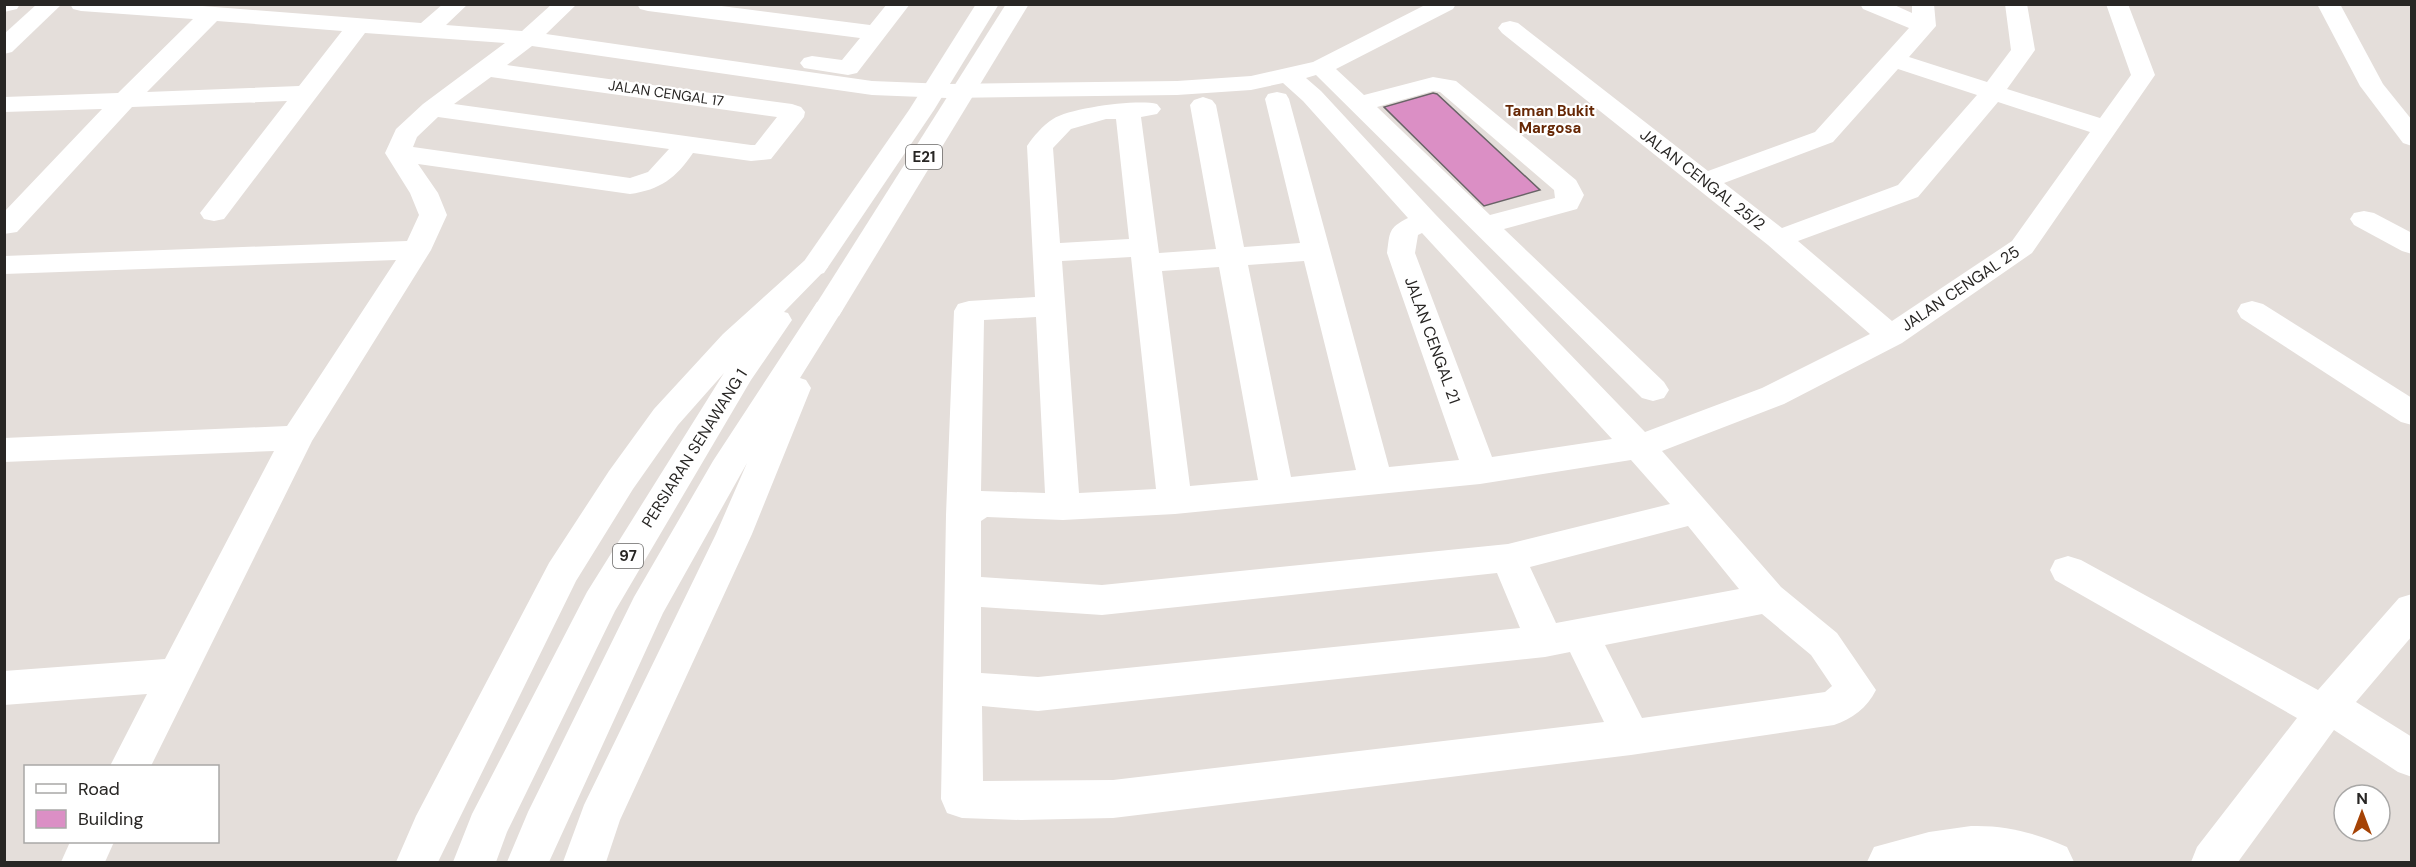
<svg xmlns="http://www.w3.org/2000/svg" width="2416" height="867" font-family="'DM Sans',sans-serif">
<style>
.building{fill:#db8fc5;stroke:#696467;stroke-width:1.5}
.lines{fill:none;stroke-linecap:round;stroke-linejoin:round}
.minor{fill:#fff;fill-rule:evenodd}
.major{fill:#fff;fill-rule:evenodd}
.highway{fill:#fff;fill-rule:evenodd}
.labels{text-anchor:middle;stroke-width:4.5;stroke-linejoin:round;paint-order:stroke}
.far-street-label{font-size:14px;fill:#282624;stroke:#fff}
.far-neighbourhood-label{font-size:15px;font-weight:bold;fill:#662704;stroke:#fff}
.shield{fill:#fff;stroke:#686766;stroke-width:1.5}
.shield-label{font-size:15px;font-weight:bold;fill:#282624}
.street-label{font-size:16px;fill:#282624;stroke:#fff}
</style>
<rect width="100%" height="100%" fill="#e4deda"/>
<path class="building" d="M1433,93L1437,94L1540,190L1484,206L1384,107Z"/>
<g class="lines">
<g class="minor">
<path d="M4,4H20L17,9L4,12Z"/>
<path d="M37,4H62L12,52L4,54V34Z"/>
<path d="M70,4H177L421,23L443,4H468L446,25L522,31L552,4H577L546,34L872,81L947,84L1177,81L1251,76L1313,62L1427,4H1456L1453,9L1336,69L1364,95L1433,77L1456,81L1576,180L1584,195L1577,209L1504,229L1664,382L1669,390L1664,398L1653,401L1642,398L1316,75L1306,78L1321,91L1435,214L1645,432L1762,388L1870,334L1768,245L1502,33L1498,28L1502,23L1510,21L1518,23L1708,171L1815,132L1909,28L1863,9L1860,4H1892L1912,13V4H1934L1936,26L1909,57L1987,82L2011,50L2005,4H2027L2035,50L2007,89L2100,118L2131,75L2106,4H2128L2155,75L2032,253L1902,343L1784,404L1662,451L1781,587L1837,633L1876,690C1867,708 1852,719 1834,725L1631,755L1113,818L1021,820L962,818L947,813L941,799L946,515L954,311L958,304L969,301L1035,297L1027,146C1033,137 1043,125 1053,119C1070,108 1137,99 1157,104L1161,109L1157,114L1141,117L1159,253L1216,249L1190,105L1194,100L1203,97L1212,100L1216,105L1244,247L1300,243L1265,99L1268,94L1277,92L1286,94L1289,99L1389,467L1459,460L1387,253C1390,232 1388,228 1408,218L1303,101L1283,83L1251,90L1177,95L947,98L872,95L532,46L507,65L792,104L801,107L805,112L804,117L771,159L751,161L693,153C676,178 660,190 630,194L418,164L438,193L447,215L431,250L312,441L151,766H110L147,694L4,705V671L165,659L274,451L4,462V438L287,426L396,260L4,274V256L407,241L419,215L410,193L385,153L396,129L423,104L505,43L365,33L224,219L214,221L204,219L200,213L287,101L132,107L17,232L4,234V212L102,109L4,112V97L118,93L193,19L81,11L73,9ZM217,21L342,31L299,86L147,92ZM1898,69L1977,95L1898,185L1782,228L1724,183L1833,142ZM491,77L777,117L755,145H751L454,104ZM1433,91L1440,92L1554,190L1555,198L1490,215L1377,107ZM1998,102L2090,132L2012,241L1892,321L1798,241L1918,197ZM438,117L669,149L648,172L630,178L413,147L417,137ZM1106,119H1116L1129,239L1060,243L1053,148L1071,129ZM1422,233L1612,439L1492,457L1415,253L1418,235ZM1131,257L1156,489L1079,493L1062,261ZM1304,261L1356,470L1291,477L1248,265ZM1219,267L1258,480L1190,486L1162,271ZM1036,317L1045,493L981,491L984,320ZM1631,460L1670,504L1508,544L1102,585L981,577V521L987,517L1063,520L1175,514L1480,484ZM1688,526L1739,589L1556,623L1530,567ZM1497,573L1520,628L1038,677L981,673V607L1102,615ZM1762,614L1811,655L1832,686L1825,692L1642,718L1605,645ZM1570,652L1604,722L1113,780L983,781L982,706L1038,711L1545,657Z"/>
<path d="M637,4H706L870,25L887,4H910L857,73L848,75L804,68L800,63L804,58L812,56L842,60L860,38L648,11L640,9Z"/>
<path d="M2317,4H2340L2383,84L2412,120V146L2403,143L2360,86Z"/>
<path d="M2364,211L2374,213L2412,233V254L2402,251L2354,225L2350,219L2354,213Z"/>
<path d="M2252,301L2263,304L2412,398V425L2401,422L2241,318L2237,311L2241,304Z"/>
<path d="M2068,556L2081,560L2318,690L2399,598L2412,594V636L2356,702L2412,737V777L2398,772L2334,730L2238,862H2191L2197,847L2297,718L2055,580L2050,570L2055,560Z"/>
<path d="M1971,826C2007,825 2035,833 2067,847L2074,862H1867L1874,847L1929,832Z"/>
<path d="M70,842H114L105,862H61Z"/>
</g>
<g class="major">
<path d="M814,258L824,261L828,267L784,312L788,313L792,320L751,380L615,611L507,832L496,862H453L472,814L587,592L724,373L678,425L633,489L576,581L438,862H396L416,816L549,563L609,471L654,409L723,334L804,261Z"/>
<path d="M828,299L839,302L843,309L800,378L806,380L811,388L752,534L620,820L606,862H563L584,805L716,534L747,463L663,613L549,862H507L528,812L634,597L713,461L817,302Z"/>
</g>
<g class="highway">
<path d="M976,4H999L934,110L824,273L814,276L804,273L800,267L909,110Z"/>
<path d="M1006,4H1029L839,316L828,319L817,316L813,309Z"/>
</g>
</g>
<g class="labels">
<g class="far-street-label">
<text transform="translate(666 93) rotate(8)" y="5">JALAN CENGAL 17</text>
</g>
<g class="far-neighbourhood-label">
<text x="1550" y="116">Taman Bukit<tspan x="1550" dy="17">Margosa</tspan></text>
</g>
<g class="shield">
<rect x="906" y="145" width="36" height="24" rx="4.5"/>
<rect x="613" y="544" width="30" height="24" rx="4.5"/>
</g>
<g class="shield-label">
<text x="924" y="162">E21</text>
<text x="628" y="561">97</text>
</g>
<g class="street-label">
<text transform="translate(1703 179) rotate(38)" y="6">JALAN CENGAL 25/2</text>
<text transform="translate(1960 288) rotate(-34)" y="6">JALAN CENGAL 25</text>
<text transform="translate(1433 340) rotate(70)" y="6">JALAN CENGAL 21</text>
<text transform="translate(694 448) rotate(-58)" y="6">PERSIARAN SENAWANG 1</text>
</g>
</g>
<rect width="2416" height="867" fill="none" stroke="#282624" stroke-width="12"/>
<rect x="24" y="765" width="195" height="78" fill="#ffffff" stroke="#a9a8a7" stroke-width="1.5"/>
<rect x="36" y="784" width="30" height="9" fill="#ffffff" stroke="#a9a8a7" stroke-width="1.5"/>
<text x="78" y="795" font-size="18" fill="#282624">Road</text>
<rect x="36" y="810" width="30" height="18" fill="#db8fc5" stroke="#a9a8a7" stroke-width="1.5"/>
<text x="78" y="825" font-size="18" fill="#282624">Building</text>
<g transform="translate(2362 813)"><circle r="28" fill="#ffffff" stroke="#a9a8a7" stroke-width="1.5"/>
<path d="M0-4.5L10 22L0 15L-10 22Z" fill="#a54305"/>
<text y="-9" font-size="16" font-weight="bold" text-anchor="middle" fill="#282624">N</text>
</g>
</svg>
